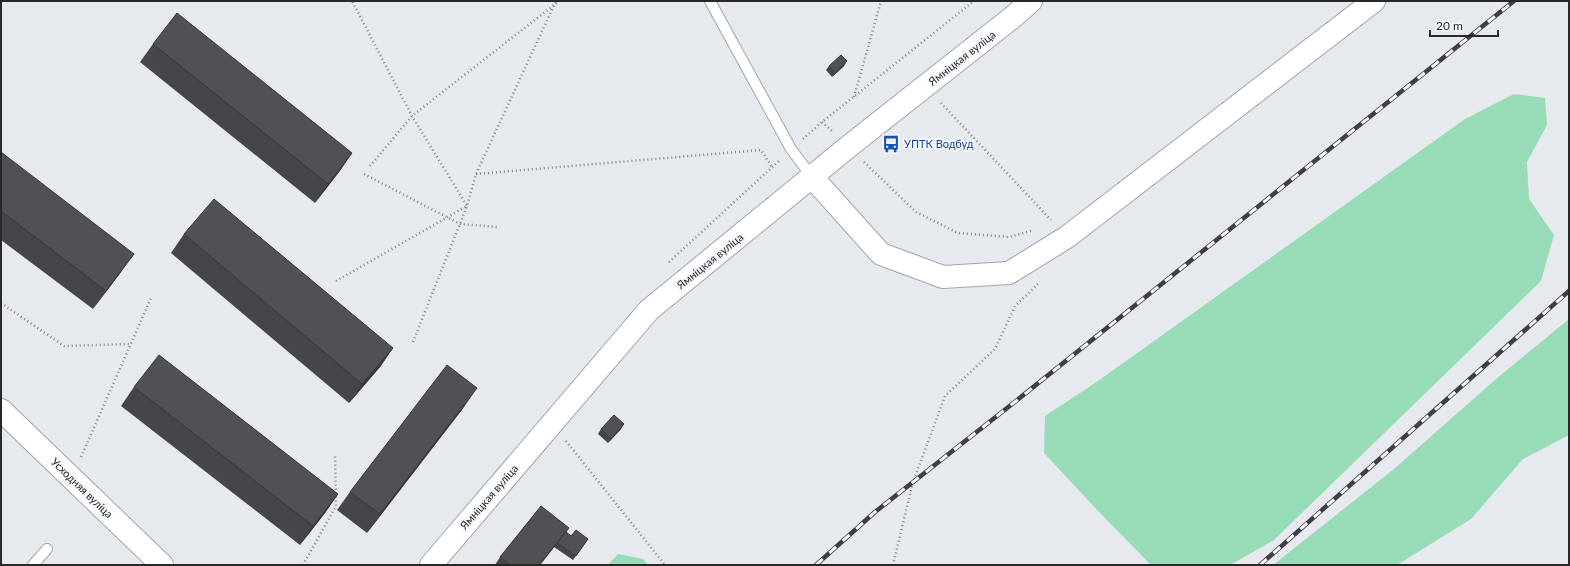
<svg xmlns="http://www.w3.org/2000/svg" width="1570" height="566" font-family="Lato,sans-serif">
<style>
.green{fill:#97dcb7}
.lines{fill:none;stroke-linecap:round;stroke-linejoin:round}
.lane-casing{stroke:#a2a5a9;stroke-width:12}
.secondary-casing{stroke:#a2a5a9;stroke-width:24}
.path{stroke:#838587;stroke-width:2.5;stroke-dasharray:1 3;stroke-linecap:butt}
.lane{stroke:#fff;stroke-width:10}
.secondary{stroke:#fff;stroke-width:22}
.rail-casing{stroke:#3e3f41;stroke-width:4.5}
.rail{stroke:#f3f6fa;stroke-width:3;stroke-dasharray:9;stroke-linecap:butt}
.wall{fill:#444649}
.shaded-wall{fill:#37393c}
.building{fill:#4f5155;stroke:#37393c}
.labels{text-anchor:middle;stroke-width:4;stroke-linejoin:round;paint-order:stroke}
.street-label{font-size:11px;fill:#272829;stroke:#f3f6fa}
.transit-label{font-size:11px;fill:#164399;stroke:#f3f6fa;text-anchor:start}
</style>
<rect width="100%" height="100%" fill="#e6e9ed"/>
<g class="green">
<path d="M1514,94L1545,98L1547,125L1527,162L1529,199L1554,235L1541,281L1274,540L1230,565H1151L1100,513L1044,453L1045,416L1098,381L1465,119Z"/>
<path d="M1569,319V435L1523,459L1471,519L1397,565H1273L1394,469L1496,379Z"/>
<path d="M618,554L643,559L648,565H608Z"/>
</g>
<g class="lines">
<g class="lane-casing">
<g id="lane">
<path d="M710,1L791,149L812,177"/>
<path d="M33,565L47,549"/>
</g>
</g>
<g class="secondary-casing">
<g id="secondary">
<path d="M812,177L881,254L943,277L1009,273L1067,237L1374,1"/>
<path d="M1,410L162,565"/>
<path d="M431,565L649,310L848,147L1013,17L1031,1"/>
</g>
</g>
<g class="path">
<path d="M854,97L881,1"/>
<path d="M941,103L1051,220"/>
<path d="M822,122L832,131"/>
<path d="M803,139L822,122L974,1"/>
<path d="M864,162L916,212L958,233L1009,237L1031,231"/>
<path d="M370,166L412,116L559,1"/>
<path d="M364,174L460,224L497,227"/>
<path d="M476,174L761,150L772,167"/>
<path d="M669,262L780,160"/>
<path d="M336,281L467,206L412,116L352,1"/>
<path d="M1,303L64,346L131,344"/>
<path d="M413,342L467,206L476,174L556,1"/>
<path d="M566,441L665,565"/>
<path d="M81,457L151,298"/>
<path d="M303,565L336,506L335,455"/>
<path d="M893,565L913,482L945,396L995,349L1015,306L1039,283"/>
</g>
<use href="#lane" class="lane"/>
<use href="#secondary" class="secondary"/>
<g class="rail-casing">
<g id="rail">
<path d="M816,565L875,512L1016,401L1514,1"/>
<path d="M1260,565L1569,291"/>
</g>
</g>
<use href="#rail" class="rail"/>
</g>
<g class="wall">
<path d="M153,44L352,153L339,172L315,203L140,62Z"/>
<path d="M829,66H844L832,77L826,70Z"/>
<path d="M1,152L121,272L93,309L1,240Z"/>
<path d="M184,234L393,348L380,367L349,403L171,253Z"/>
<path d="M134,387L338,494L325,513L300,545L121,406Z"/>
<path d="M464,407L367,533L337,510L350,492Z"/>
<path d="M601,429H621L608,443L598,434Z"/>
<path d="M569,528L566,532L571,536L588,539L573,560L554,547L540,565H495L500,557Z"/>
</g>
<g class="shaded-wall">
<path d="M847,61L844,66L832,77L835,73Z"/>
<path d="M352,153L339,172L315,203L328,184Z"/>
<path d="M134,254L121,272L93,309L106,291Z"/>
<path d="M393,348L380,367L349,403L362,384Z"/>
<path d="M477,388L464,407L367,533L380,514Z"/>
<path d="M624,424L621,429L608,443L611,439Z"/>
<path d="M338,494L325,513L300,545L313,526Z"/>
<path d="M569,528L563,536L540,565H539Z"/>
</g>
<g class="building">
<path d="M177,13L352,153L328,184L153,44Z"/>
<path d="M841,55L847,61L835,73L829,66Z"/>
<path d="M1,152L134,254L106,291L1,211Z"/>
<path d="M214,199L393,348L362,384L184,234Z"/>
<path d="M159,355L338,494L313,526L134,387Z"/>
<path d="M447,365L477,388L380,514L350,492Z"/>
<path d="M614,415L624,424L611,439L601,429Z"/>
<path d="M541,506L569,528L539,565H510L500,557Z"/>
<path d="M576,530L588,539L576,556L557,543L566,532L571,536Z"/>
</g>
<defs>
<g id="bus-bare" transform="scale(1.38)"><path d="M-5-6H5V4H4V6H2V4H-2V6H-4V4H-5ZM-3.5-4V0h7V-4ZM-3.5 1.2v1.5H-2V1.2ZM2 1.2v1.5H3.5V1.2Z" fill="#1a4fb4" stroke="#f3f6fa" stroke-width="2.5" paint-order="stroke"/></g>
</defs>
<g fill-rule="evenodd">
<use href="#bus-bare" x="891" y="144"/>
</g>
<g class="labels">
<g class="street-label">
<text transform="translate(962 58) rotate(-38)" y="4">Ямніцкая вуліца</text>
<text transform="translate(710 261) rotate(-39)" y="4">Ямніцкая вуліца</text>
<text transform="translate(82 488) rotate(44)" y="4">Усходняя вуліца</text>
<text transform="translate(489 497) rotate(-49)" y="4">Ямніцкая вуліца</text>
</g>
<g class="transit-label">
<text x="904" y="148">УПТК Водбуд</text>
</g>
</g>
<rect width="1570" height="566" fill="none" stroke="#272829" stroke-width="4"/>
<path d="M1430 30v6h68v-6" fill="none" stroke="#272829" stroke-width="2"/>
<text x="1436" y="30" font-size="12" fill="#272829" stroke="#f3f6fa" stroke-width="3" paint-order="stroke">20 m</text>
</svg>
